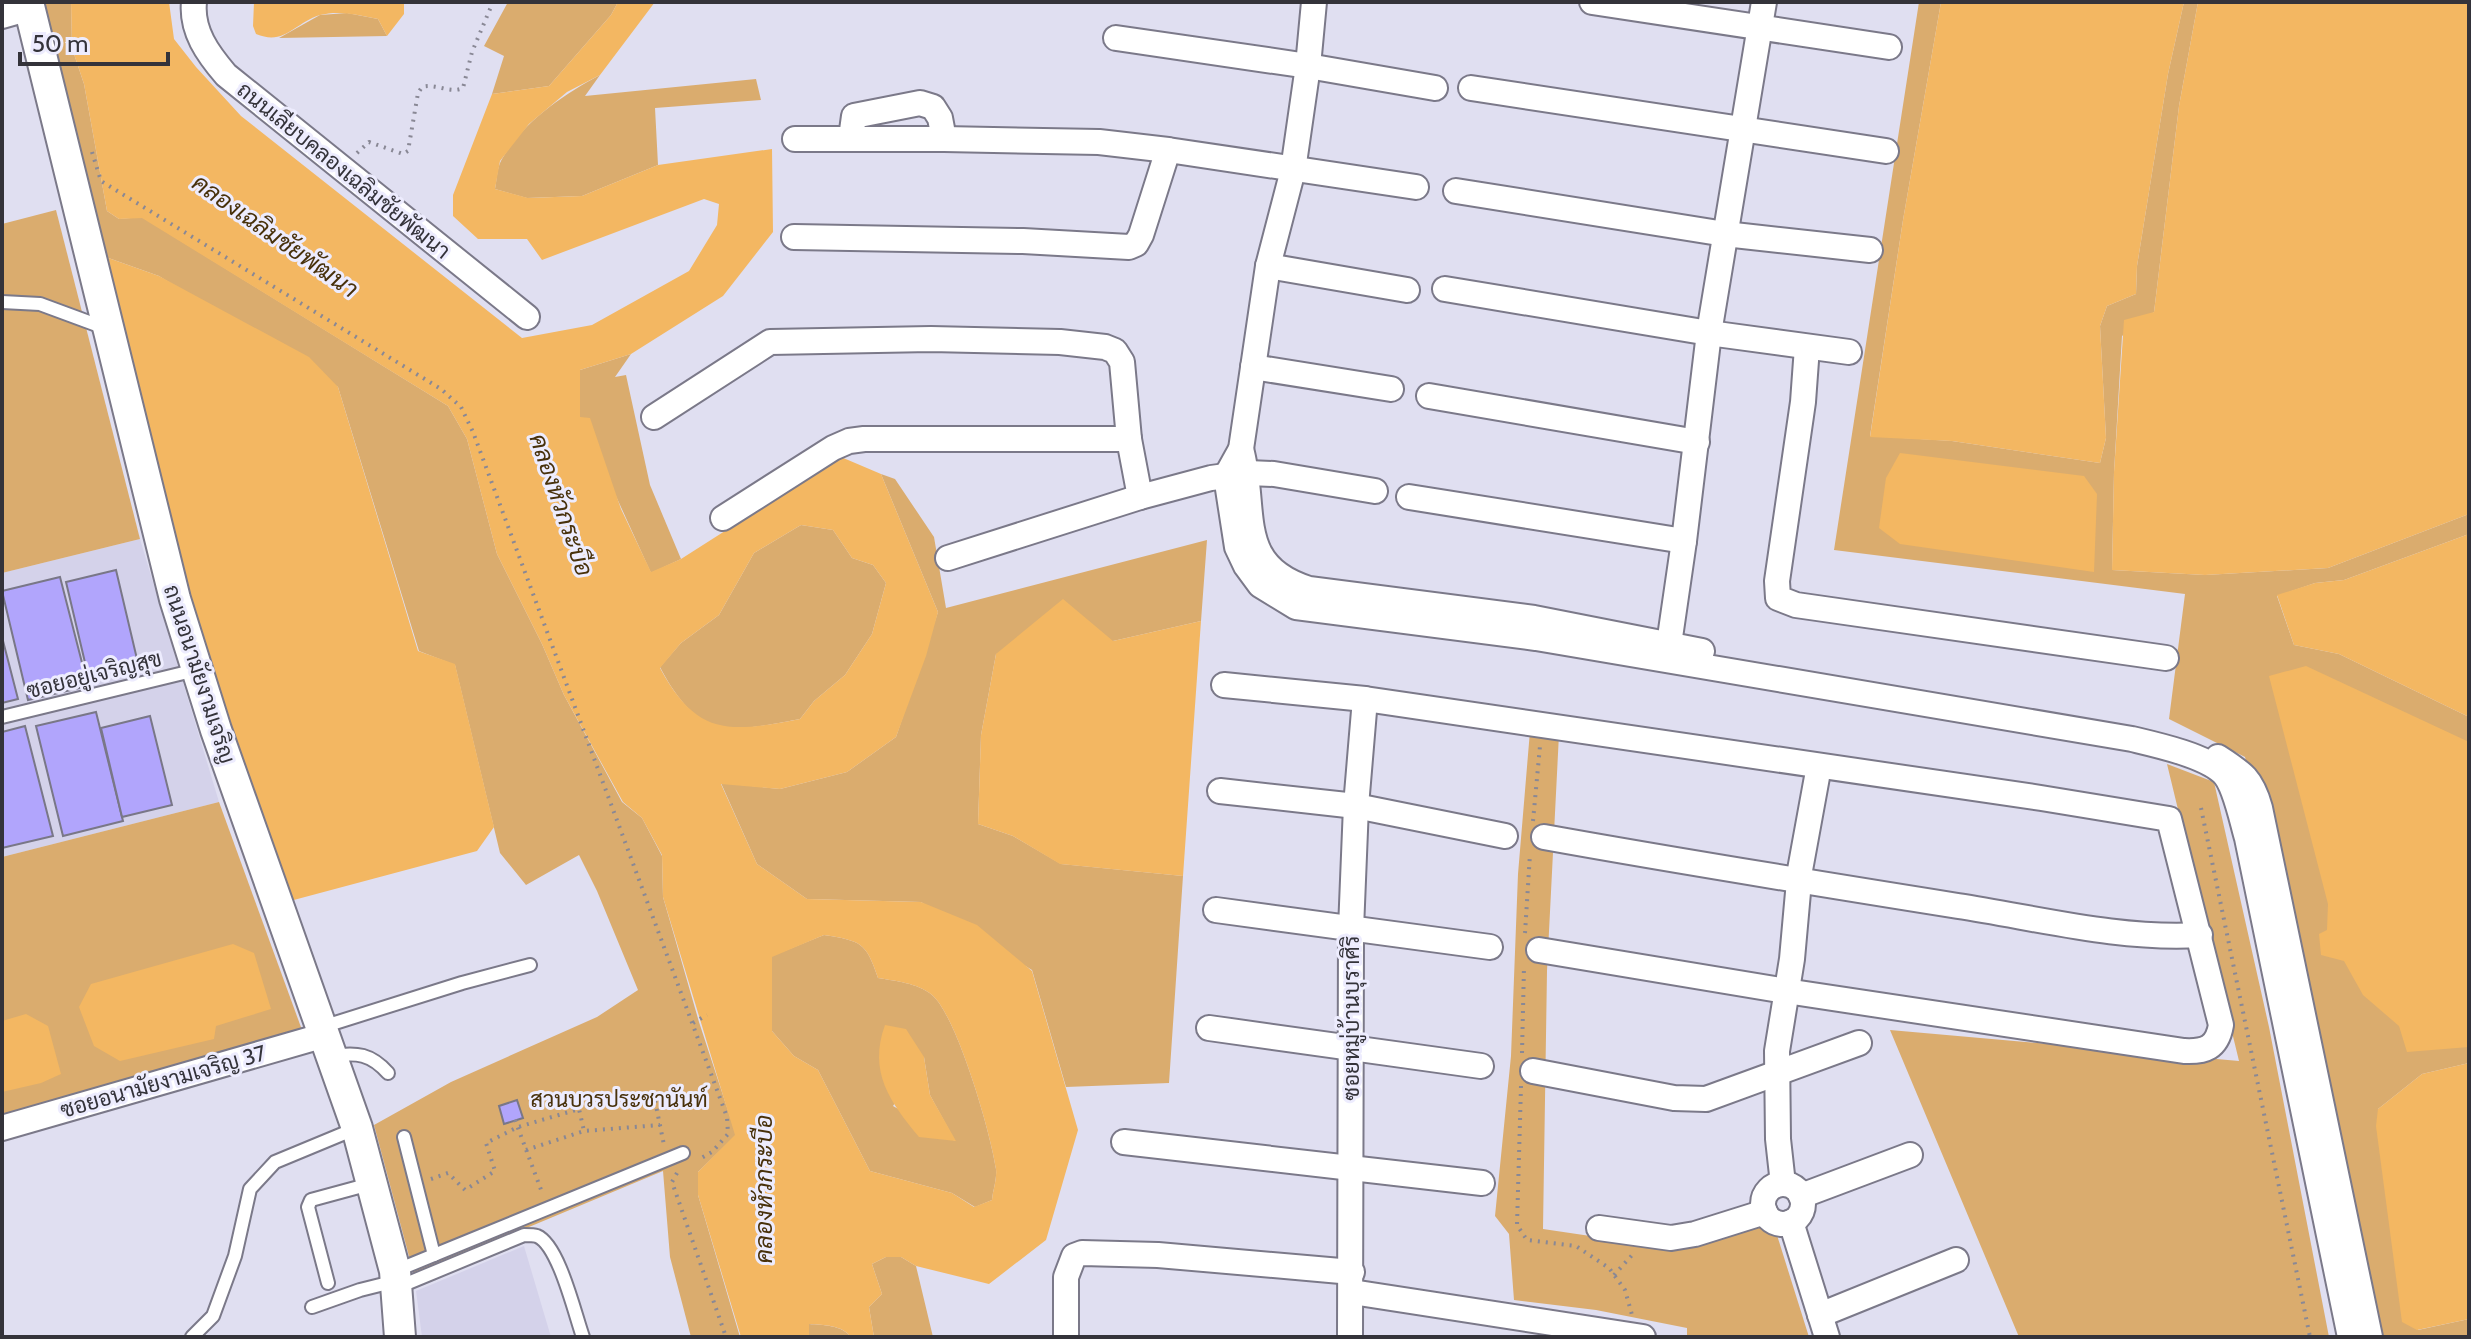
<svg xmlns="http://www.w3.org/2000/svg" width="2471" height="1339" font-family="Cabin,Sarabun,sans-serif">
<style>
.built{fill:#d4d2ea}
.green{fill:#daac6e;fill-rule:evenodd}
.water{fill:#f3b762;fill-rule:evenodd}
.building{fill:#b1a5fc;stroke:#797787;stroke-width:2}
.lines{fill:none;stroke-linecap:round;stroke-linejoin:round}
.service-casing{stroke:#7b7989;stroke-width:16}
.minor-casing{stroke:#7b7989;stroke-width:28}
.tertiary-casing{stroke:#7b7989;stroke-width:34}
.path{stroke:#898895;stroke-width:4;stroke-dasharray:2 6;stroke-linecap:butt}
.service{stroke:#fff;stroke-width:12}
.minor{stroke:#fff;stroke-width:24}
.tertiary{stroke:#fff;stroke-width:30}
.labels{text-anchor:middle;stroke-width:6;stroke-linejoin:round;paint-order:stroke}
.street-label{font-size:22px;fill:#34333a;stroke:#edecfe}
.park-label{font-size:22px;fill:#48310b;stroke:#edecfe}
.water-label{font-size:24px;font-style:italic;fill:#48310b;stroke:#edecfe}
</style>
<rect width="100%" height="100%" fill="#e0dff1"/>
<g class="built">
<path d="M140,539L219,802L2,857V573Z"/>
<path d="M524,1246L551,1337H422L416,1291Z"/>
</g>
<g class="green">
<path d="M38,2H71L72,48L84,84L107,211L119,219L142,217L448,406L467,439L497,554L542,644L564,695L622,802L642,818L662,856L663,897L699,1022L736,1135L698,1172V1195L740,1337H691L670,1257L663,1171L414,1275L374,1125L451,1082L597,1017L638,990L597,891L579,855L526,885L500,853L455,665L419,651L338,387L159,276L100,255Z"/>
<path d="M508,2H618L611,15L549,86L492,94L504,56L484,46Z"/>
<path d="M1919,2H1941L1903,220L1870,436L1952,441L2100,463L2106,438L2100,326L2107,306L2136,294L2137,266L2168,74L2184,2H2198L2179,106L2154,312L2122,336L2114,472L2112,570L2205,575L2328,568L2469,514V534L2344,580L2315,583L2277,596L2294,645L2339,654L2469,717V1063L2422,1074L2378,1109L2418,1330L2469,1319V1337H2379L2318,1044L2245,757L2169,719L2185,594L1834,550Z"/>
<path d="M347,13L378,19L387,36L279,38L320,15Z"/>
<path d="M600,75L585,96L756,79L761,100L655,108L658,165L582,196L527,198L495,189C497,179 497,167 502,159C524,121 563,95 600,75Z"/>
<path d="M56,210L140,539L2,573V224Z"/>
<path d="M631,354L615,377L626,375L650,485L681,559L651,573L580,417V370Z"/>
<path d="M881,474L895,479L934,537L946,608L1207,540L1201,621L1113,641L996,654L981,735L978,824L1013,836L1061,864L1183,876L1169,1083L1066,1087L1032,970L921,902L807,899L757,864L721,783L780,789L847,772L896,737L938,612Z"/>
<path d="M801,525L833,530L852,558L873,565L886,583L872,634L845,675L814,701L800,719C779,723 741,731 720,727C692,722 672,690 660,667L681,643L719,615L754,553Z"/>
<path d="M1530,731L1559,734L1547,971L1543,1229L1658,1246L1758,1224L1776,1232L1809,1337H1687V1328L1596,1310L1514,1300L1509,1234L1495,1216L1511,1056L1518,874Z"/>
<path d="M2167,764L2214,782L2269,1027L2329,1337H2019L1890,1030L2239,1061Z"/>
<path d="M219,802L302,1030L2,1118V857Z"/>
<path d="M824,935C861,941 866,942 878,978C895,981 918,983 932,995C957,1016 991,1134 996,1169C997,1179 993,1190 992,1200L975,1207L952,1193L870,1171L818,1070L794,1056L772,1031V956ZM924,1057L930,1095L955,1141L893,1106Z"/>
<path d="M886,1257H901L916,1266L933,1337H874L869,1307L882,1294L872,1264Z"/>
<path d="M809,1324C823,1325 842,1325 851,1337H809Z"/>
</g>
<g class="water">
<path d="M71,2H169L174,39L196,67L241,116L522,338L592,325L689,271L717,225L719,204L704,199L542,260L527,239H478L453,216V195L492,94L549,86L611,15L618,2H655L600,75L567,92L529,124L500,161L495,189L528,198L582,196L658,165L772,149L773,232L723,296L631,354L580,370V417L590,418L621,509L651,572L681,559L841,457L881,474L938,612L926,656L896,737L847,772L780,789L721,784L757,864L807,899L921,902L977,925L1032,971L1078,1130L1046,1240L989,1284L916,1266L901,1257H886L872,1264L882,1294L869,1307L874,1337H851C842,1325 824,1325 809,1324V1337H741L698,1195V1172L735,1135L663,897L662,855L642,818L623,802L564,695L542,644L497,554L467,439L448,406L142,218L119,219L107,211L84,84L72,48ZM801,525L833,530L852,558L873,565L886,583L872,634L845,675L814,701L800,719C730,732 698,738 660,668L681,643L719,615L754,553ZM824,935C861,941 866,942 878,978C895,981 918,983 932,995C957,1016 991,1134 996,1169C997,1179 993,1190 992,1200L974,1207L952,1193L870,1171L818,1070L794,1056L772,1031V957Z"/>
<path d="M254,2H404V14L387,36L378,19C359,15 339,10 320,15C294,23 285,46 256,34L253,26Z"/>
<path d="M1941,2H2184L2168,74L2137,266L2136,294L2107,306L2100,326L2106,438L2100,463L1952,441L1870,437L1903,220Z"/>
<path d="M2198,2H2469V514L2328,568L2205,575L2112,570L2114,472L2124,320L2154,312L2179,106Z"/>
<path d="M100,255L159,276L309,357L338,387L418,651L455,664L494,827L477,851L290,901L203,655Z"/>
<path d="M1900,453L2084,476L2097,494L2094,572L1900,544L1879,528L1886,478Z"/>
<path d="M2469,534V717L2339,654L2294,645L2277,595L2315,583L2344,580Z"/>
<path d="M1063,599L1113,641L1201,621L1183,876L1060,864L1013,836L978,824L981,735L996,654Z"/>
<path d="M2306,666L2469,742V1047L2407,1052L2399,1026L2363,995L2344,961L2321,955L2319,934L2327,930L2328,904L2269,676Z"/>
<path d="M233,944L254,953L271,1009L216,1026L214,1039L120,1061L94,1046L79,1007L91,984Z"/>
<path d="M26,1014L48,1026L61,1074L41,1083L2,1092V1021Z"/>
<path d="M885,1025L906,1029L924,1057L930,1095L956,1141L919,1137C890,1102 868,1072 885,1025Z"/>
<path d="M2469,1063V1319L2417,1330L2402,1322L2376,1126L2378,1109L2422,1074Z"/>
</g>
<g class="building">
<path d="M116,570L137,659L87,671L66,582Z"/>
<path d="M60,577L88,686L28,700L2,591Z"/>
<path d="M2,637L18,699L2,703Z"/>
<path d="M96,712L123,821L63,836L36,726Z"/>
<path d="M150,716L172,805L122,817L101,728Z"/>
<path d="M25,726L53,836L2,848V732Z"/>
<path d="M517,1100L523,1118L504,1124L499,1106Z"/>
</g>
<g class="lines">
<g class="service-casing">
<g id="service">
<path d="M2,302L40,304L105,328"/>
<path d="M2,717L196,670"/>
<path d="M322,1027L462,983L530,965"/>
<path d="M332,1056C357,1052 371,1054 388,1073"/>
<path d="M434,1255L683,1153"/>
<path d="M395,1271L434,1255L404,1137"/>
<path d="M328,1283L308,1207L311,1200L370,1184"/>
<path d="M396,1288L524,1235C528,1235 534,1235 537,1236C559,1245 575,1315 583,1337"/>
<path d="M312,1307L360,1290L396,1281"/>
<path d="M192,1337L213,1316L235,1256L250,1189L275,1162L357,1128"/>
</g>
</g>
<g class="minor-casing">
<g id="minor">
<path d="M194,2C191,31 208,54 226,75L527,317"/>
<path d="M1314,2L1308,66L1293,170L1268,266L1241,449L1226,476L1237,547L1246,566L1260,585L1296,607L1536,638L2132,739C2157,745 2203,755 2222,772C2235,783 2242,822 2247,838L2350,1337"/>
<path d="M1592,2L1889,47"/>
<path d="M2,16L30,8"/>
<path d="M1116,38L1308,66L1435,88"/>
<path d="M1471,88L1886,151"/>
<path d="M851,138L854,116L920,103L933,107L940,118L944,139"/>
<path d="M795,139H944L1099,142L1168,150L1416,187"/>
<path d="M1456,191L1725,234L1870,250"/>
<path d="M794,237L1023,241L1129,247L1136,244L1141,235L1168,150"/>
<path d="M1268,266L1407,290"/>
<path d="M1445,289L1709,333L1849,352"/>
<path d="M1807,347L1803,402L1777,581L1778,598L1796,605L2166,658"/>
<path d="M1253,367L1391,389"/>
<path d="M1429,396L1697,442"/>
<path d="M654,417L770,342L931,339L1060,342L1105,347L1115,351L1122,362L1129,439L1140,497"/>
<path d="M1241,449C1258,511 1233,565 1309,589L1534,618L1702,651"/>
<path d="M1409,497L1684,541"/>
<path d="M723,518L833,448L849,441L864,439H1129"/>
<path d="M948,558L1140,497L1211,478L1248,473L1274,474L1375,491"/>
<path d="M1667,658L1684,541L1709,333L1764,2"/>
<path d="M1224,685L1365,699L2041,798L2169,819L2221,1025C2217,1048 2205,1052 2184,1051L1786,991L1539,950"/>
<path d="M2218,757C2243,773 2252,779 2260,808L2370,1337"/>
<path d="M1220,791L1356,806L1505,836"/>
<path d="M1544,837C1682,862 1820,884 1958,906C2037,918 2120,940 2200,935"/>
<path d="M1216,910L1490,947"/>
<path d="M1209,1028L1481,1066"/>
<path d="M1533,1071L1674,1098L1706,1099L1859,1043"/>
<path d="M2,1128L325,1035"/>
<path d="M1124,1142L1482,1183"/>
<path d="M1783,1184L1778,1139L1777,1051L1792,959L1800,870L1819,766"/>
<circle cx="1783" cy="1204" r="20"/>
<path d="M1801,1196L1910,1155"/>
<path d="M1791,1222L1827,1337"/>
<path d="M1599,1228L1671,1238L1695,1234L1765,1212"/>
<path d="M1352,1292L1643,1337"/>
<path d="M1820,1315L1956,1260"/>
<path d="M1066,1337V1277L1074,1256L1082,1253L1158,1255L1352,1272"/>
<path d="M1350,1337L1351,929L1356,806L1365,699"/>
</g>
</g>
<g class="tertiary-casing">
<path id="tertiary" d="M28,2L175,599L216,730L357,1128L395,1271L400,1337"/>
</g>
<g class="path">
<path d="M92,152L101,181L441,389L461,407L473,432L727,1117L728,1134L712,1152L698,1160"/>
<path d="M357,153L369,142L403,154L408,151L418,93L422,87C436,83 450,94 463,88L472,52L493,2"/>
<path d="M2201,808L2310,1337"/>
<path d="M1533,821L1540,746"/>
<path d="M1525,933L1530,854"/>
<path d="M693,1023L707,1015"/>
<path d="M1522,1053L1524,966"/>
<path d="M1521,1086L1517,1225L1527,1240L1576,1246L1609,1268L1625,1290L1632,1315"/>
<path d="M655,1101L664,1145"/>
<path d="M515,1120L543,1195"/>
<path d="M526,1150L584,1131L660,1125"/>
<path d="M677,1173L672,1182L726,1337"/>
<path d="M431,1179L448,1173L465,1190L495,1171L486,1143L518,1127L579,1109L584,1131"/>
<path d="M1614,1275L1634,1253"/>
</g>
<use href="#service" class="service"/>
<use href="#minor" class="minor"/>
<use href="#tertiary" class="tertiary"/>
</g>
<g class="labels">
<g class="street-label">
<text transform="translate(344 170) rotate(39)" y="8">ถนนเลียบคลองเฉลิมชัยพัฒนา</text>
<text transform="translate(94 674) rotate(-14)" y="8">ซอยอยู่เจริญสุข</text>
<text transform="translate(200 674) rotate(72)" y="8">ถนนอนามัยงามเจริญ</text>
<text transform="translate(1351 1018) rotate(-90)" y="8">ซอยหมู่บ้านบุราศิริ</text>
<text transform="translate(163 1081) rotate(-16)" y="8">ซอยอนามัยงามเจริญ 37</text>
</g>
<g class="park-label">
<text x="619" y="1107">สวนบวรประชานันท์</text>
</g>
<g class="water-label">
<text transform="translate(275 236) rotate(35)" y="8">คลองเฉลิมชัยพัฒนา</text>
<text transform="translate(561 505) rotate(71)" y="8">คลองหัวกระบือ</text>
<text transform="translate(764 1189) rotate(-90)" y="8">คลองหัวกระบือ</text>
</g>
</g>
<rect width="2471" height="1339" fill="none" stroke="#34333a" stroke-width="8"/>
<path d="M20 52v12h148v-12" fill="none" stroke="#34333a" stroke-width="4"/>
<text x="32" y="52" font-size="24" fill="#34333a" stroke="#edecfe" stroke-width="6" paint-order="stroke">50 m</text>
</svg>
